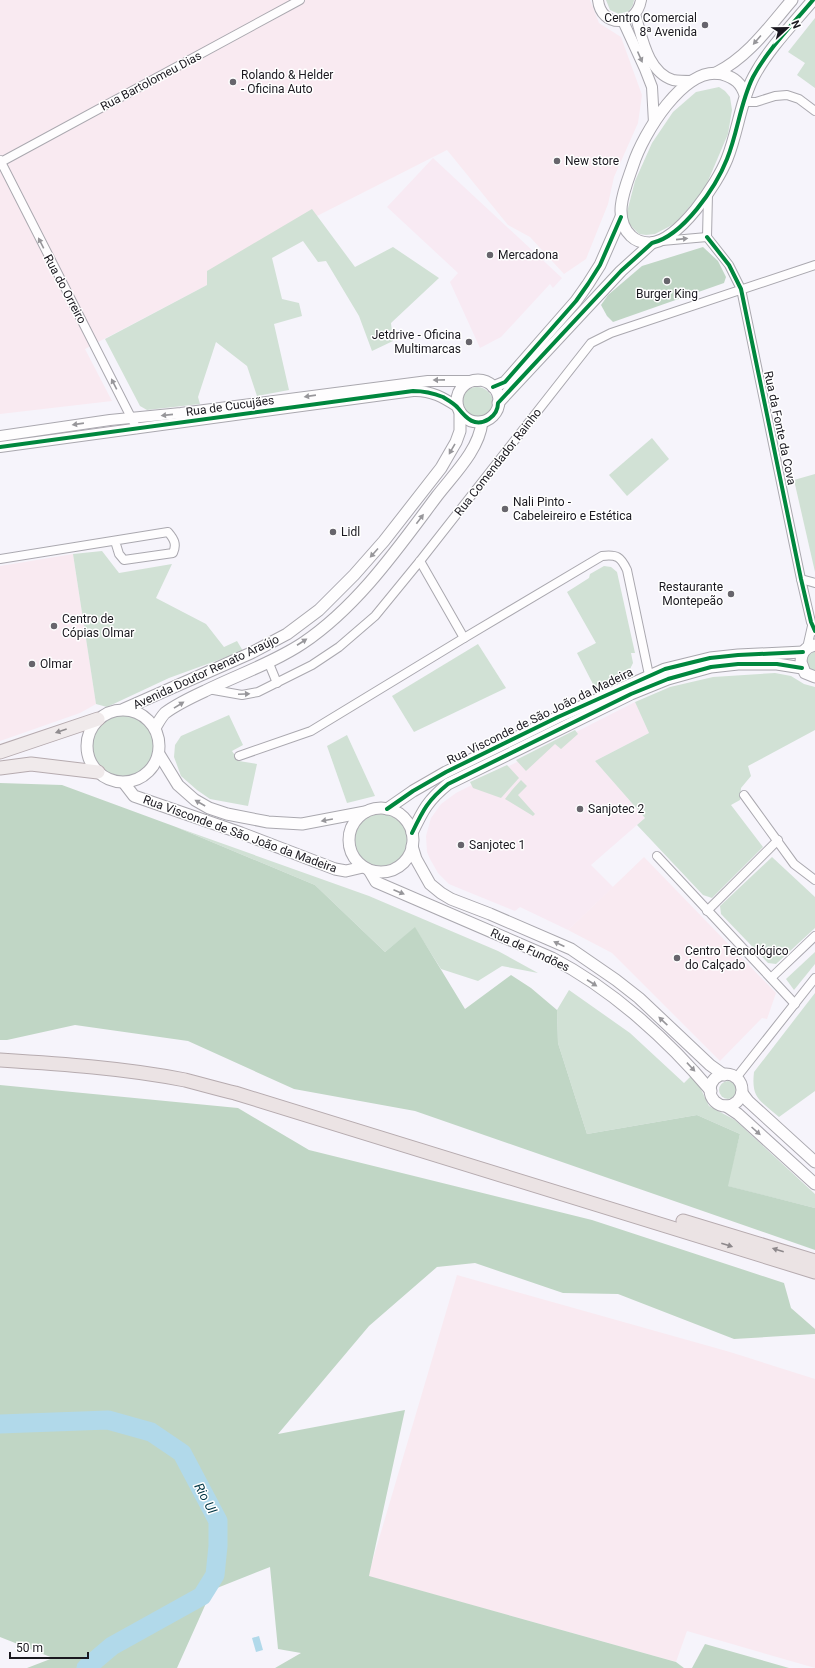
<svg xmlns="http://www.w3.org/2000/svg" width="815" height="1668" font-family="Roboto,sans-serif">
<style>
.commercial{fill:#f8eaf3}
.industrial{fill:#f9eaf1}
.green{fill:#d1e1d5}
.forest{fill:#c0d6c5}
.water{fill:#b1d9ea}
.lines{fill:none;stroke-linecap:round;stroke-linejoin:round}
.river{stroke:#b1d9ea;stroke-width:19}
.minor-casing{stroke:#aaa8af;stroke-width:10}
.tertiary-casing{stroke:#aaa8af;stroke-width:12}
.secondary-casing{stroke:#aaa8af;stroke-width:13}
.primary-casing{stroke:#b6abaf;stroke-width:15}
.trunk-casing{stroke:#b6abaf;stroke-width:15}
.minor{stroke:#fefdfe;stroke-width:8}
.tertiary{stroke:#fefdfe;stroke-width:10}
.secondary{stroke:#fefdfe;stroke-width:11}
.primary{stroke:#f0eaeb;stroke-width:13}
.trunk{stroke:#ebe3e4;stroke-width:13}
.cycleway-casing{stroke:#fff;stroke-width:6}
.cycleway{stroke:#00873e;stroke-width:4}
.oneway{fill:#97969a}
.oneway2{fill:#908c8f}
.oneway3{fill:#8d888b}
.poi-dot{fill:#67656c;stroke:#fff;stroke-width:1.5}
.labels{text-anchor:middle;stroke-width:3;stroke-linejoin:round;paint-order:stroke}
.poi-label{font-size:12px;fill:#1a181f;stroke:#fff;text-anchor:start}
.street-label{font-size:12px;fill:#1a181f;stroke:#fff}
.water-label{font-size:13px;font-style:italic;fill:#003544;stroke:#fff}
</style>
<rect width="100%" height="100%" fill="#f6f4fb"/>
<g class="commercial">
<path d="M433,158L562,278L553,288L550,284L501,337L480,348L450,282L458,273L387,207Z"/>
<path d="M635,702L649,733L595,761L645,818L591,865L613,887L568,930L520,907L515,911L456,887L449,884L438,873L430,859L427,852L426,836L431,818L441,804L456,793Z"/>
</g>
<g class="industrial">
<path d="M0,0H590L599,23L621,37L642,95L638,123L614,177L608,204L586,259L564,274L530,237L508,225L447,150L313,218L207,285L85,349L112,401L0,414Z"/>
<path d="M73,554L96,704L80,713L0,741V566Z"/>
<path d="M644,857L776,993L767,1019L762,1018L720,1061L612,953L568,930Z"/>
<path d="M457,1275L730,1352L815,1379V1668L687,1631L676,1662L368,1576Z"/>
</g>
<g class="green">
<path d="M606,0H634L633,5L629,11L619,14L610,10Z"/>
<path d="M815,18V88L797,75L805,63L788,52Z"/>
<path d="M719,87L725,91L730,97L732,110L728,134L705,188L676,223L655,234L646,235L639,234L629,224L626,216L635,181L652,143L673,112L696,92Z"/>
<path d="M312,209L355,267L393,247L439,278L391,323L393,341L372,351L359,316L326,261L318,262L303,241L272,258L282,299L299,303L302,316L274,324L289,390L257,396L247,366L216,342L198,397L200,404L147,410L140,406L105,339L207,285V271Z"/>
<circle cx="477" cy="403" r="16"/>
<path d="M652,438L669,459L627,496L609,475Z"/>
<path d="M815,474V572L794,480Z"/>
<path d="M102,551L119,573L172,564L156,598L206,624L224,647L237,641L243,651L169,678L107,707L96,704L73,554Z"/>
<path d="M604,566L611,567L617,572L635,653H631L633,663L630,669L595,688L577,653L596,643L567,592L589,578L590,574Z"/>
<path d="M478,644L506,688L414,732L392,696Z"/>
<path d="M815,651V671L809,668L806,661L809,655Z"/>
<path d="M775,673L791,676L804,684L815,687V730L748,766L751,776L741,788L740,800L731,805L763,847L712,898L703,895L637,825L645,818L595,761L649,733L635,702L670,687L713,677Z"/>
<path d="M229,715L243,745L232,751L239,761L257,764L248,806L210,799L197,790L181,776L174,757L175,745L181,736Z"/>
<circle cx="123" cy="746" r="31"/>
<path d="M575,730L578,734L561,749L555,744L526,771L516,760Z"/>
<path d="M347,735L375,796L347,803L327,746Z"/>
<path d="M507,765L519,778L501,798L473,788L470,782Z"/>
<path d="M521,780L527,786L518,795L535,814L533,816L505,799L512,790Z"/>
<circle cx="381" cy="840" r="26"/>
<path d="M176,827L369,896L498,951L538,973L502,966L478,981L441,969L415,928L385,952L315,885Z"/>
<path d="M772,857L815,897V928L776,964L768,963L721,914L720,906Z"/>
<path d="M815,952V964L794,990L786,979Z"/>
<path d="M569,990L630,1033L684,1083L691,1076L698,1083L709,1106L735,1120L815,1194V1208L727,1186L740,1134L697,1115L587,1134L558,1043L557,1010Z"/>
<path d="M815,993V1091L779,1117C760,1100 751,1099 754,1072Z"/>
<circle cx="728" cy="1090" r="9"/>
</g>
<g class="forest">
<path d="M703,247L718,261L726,277L724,283L613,322L607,316L601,305L608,295L642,266Z"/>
<path d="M0,783L62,785L176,827L315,885L385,952L415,927L465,1009L511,975L531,988L557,1010L558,1043L587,1134L697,1115L740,1134L728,1186L815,1208V1250L415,1111L294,1089L188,1041L75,1025L7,1040H0Z"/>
<path d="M0,1085L238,1108L309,1150L592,1220L784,1283L791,1308L815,1329V1334L734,1339L618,1294L563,1293L475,1263L437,1267L369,1326L278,1434L405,1410L369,1576L676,1662L684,1668H275L301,1653L278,1649L270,1567L212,1590L177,1668H27L53,1658L0,1637Z"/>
<path d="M705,1644L789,1668H692Z"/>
</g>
<path class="water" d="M259,1636L263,1650L256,1652L252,1638Z"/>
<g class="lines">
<path class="river" d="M0,1424L108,1420L151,1432L182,1453L218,1521V1546L215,1575L202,1596L112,1646L86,1668"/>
<g class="minor-casing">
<g id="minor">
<path d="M744,102H756L775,96L787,95L799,99L815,111"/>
<path d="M0,160L137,429"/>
<path d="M1,162L300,0"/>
<path d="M708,194L707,237L729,265L741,289L801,579L811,622L815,631"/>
<path d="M662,241L707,237"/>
<path d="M0,559L168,532C174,539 177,544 173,553L124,560L119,554L115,541"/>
<path d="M420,561L464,638"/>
<path d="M801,579L815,583"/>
<path d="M807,648L812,626"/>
<path d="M268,661L277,683"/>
<path d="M208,689L242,695L258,692L312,665L339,647L375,616L420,561L591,343L611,333L815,265"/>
<path d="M239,756L311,731L464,638L602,556C617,554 621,557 627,570L649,675"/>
<path d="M744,795L794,864L815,880"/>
<path d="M657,856L795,1004"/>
<path d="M707,911L778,840"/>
<path d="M771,978L815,936"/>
<path d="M736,1078L815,978"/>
</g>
</g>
<g class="tertiary-casing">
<g id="tertiary">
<path d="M598,0C601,28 636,28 641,0"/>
<path d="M635,14C642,36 647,72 673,80C679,81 686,81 692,81"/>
<path d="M623,21L645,69L652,87L654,123"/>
<path d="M0,436L110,420L181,413L428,381H478"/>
<path d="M0,447L413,391C431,390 444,398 458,407"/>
</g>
</g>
<g class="secondary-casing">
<g id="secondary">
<path d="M716,73C748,57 769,27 792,0"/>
<path d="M745,95C741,83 735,78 722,74C684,65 643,134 633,165C626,186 611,217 631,236C636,241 642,243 650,243C679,241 717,184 727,159C738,132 740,102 754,76C769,48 793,24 813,0"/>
<circle cx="478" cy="401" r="21"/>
<path d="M493,387L505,382L576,301L588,284L600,265L621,217"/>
<path d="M498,403L621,271L652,243"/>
<path d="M815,645C805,647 801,653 801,662L805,673L815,677"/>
<path d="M124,709L251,653L287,634L319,610L354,575L384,541L441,468L456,442L460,431V412"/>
<circle cx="123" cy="746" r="36"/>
<path d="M155,728C158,723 161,717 165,713C177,704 192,697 205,691C237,675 273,663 303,643C358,606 398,548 437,496C454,474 479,450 482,422"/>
<path d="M159,754L178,785L195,800L209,808L227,814L268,822L302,824L365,812"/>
<path d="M124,783L134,796L241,833L335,869L346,871L363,867"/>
<circle cx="381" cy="840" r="32"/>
<path d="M387,809L413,791L446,772L558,717L665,669L710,658L738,655L803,652"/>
<path d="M412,833C423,810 428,800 448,784L631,694L668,679L711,667L738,664H777L802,668"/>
<path d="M412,846L416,859L430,884L441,893L451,899L490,914L571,949L616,980L639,998L710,1065L724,1075"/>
<path d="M369,870L376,882L552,958C612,989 668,1040 711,1091"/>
<circle cx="726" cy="1090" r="16"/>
<path d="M742,1093L748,1101L815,1162"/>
<path d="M726,1106L738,1114L815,1184"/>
</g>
</g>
<g class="primary-casing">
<g id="primary">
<path d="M0,752L98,719"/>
<path d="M0,768L31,764L98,772"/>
</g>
</g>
<g class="trunk-casing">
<g id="trunk">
<path d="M0,1060C62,1064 124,1068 185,1080C201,1084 218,1089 235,1093L815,1272"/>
<path d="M683,1221L815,1261"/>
</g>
</g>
<use href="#minor" class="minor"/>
<use href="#tertiary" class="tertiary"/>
<use href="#secondary" class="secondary"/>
<use href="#primary" class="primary"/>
<use href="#trunk" class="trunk"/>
<g class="cycleway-casing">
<g id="cycleway">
<path d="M707,237L729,265L741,289L801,579L811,622L815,631"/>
<path d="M493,387L505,382L576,301L588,284L600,265L621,217"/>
<path d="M0,447L413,391C423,391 433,393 443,397C448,400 455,404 458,408C466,418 475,428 489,419C495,415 498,409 498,403L621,271L652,243C683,236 716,187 727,159C738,132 740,103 753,77C768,49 793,24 813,0"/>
<path d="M387,809L413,791L446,772L558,717L665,669L710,658L738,655L803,652"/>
<path d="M412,833C423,810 428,800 448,784L631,694L668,679L711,667L738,664H777L802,668"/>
</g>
</g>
<use href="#cycleway" class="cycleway"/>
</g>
<defs><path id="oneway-solid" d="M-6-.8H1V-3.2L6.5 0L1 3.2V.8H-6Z"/></defs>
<g class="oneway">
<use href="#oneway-solid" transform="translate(757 40) rotate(131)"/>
<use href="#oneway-solid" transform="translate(640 57) rotate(66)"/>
<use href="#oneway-solid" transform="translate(682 239) rotate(-6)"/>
<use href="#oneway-solid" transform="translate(41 243) rotate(-117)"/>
<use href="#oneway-solid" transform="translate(439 380) rotate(179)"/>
<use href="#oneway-solid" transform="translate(114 384) rotate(-117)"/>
<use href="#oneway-solid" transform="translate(310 396) rotate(172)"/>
<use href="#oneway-solid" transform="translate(167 415) rotate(174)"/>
<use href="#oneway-solid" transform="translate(78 424) rotate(172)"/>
<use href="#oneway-solid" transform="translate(452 449) rotate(120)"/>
<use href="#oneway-solid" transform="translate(420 519) rotate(-53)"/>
<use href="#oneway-solid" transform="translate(374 553) rotate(132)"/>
<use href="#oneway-solid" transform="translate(302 642) rotate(-33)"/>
<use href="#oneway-solid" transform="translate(244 694) rotate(-3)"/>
<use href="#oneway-solid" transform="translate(179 705) rotate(-32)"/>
<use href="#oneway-solid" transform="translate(200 803) rotate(-150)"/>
<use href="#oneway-solid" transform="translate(327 820) rotate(170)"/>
<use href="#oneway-solid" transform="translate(399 892) rotate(23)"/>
<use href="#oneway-solid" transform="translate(559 944) rotate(-155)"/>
<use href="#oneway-solid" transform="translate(592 983) rotate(33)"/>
<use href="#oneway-solid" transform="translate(663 1021) rotate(-137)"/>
<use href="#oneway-solid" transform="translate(691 1067) rotate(47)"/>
<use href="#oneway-solid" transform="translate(756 1131) rotate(42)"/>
</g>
<use class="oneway2" href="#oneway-solid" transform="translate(61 731) rotate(161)"/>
<g class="oneway3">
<use href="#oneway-solid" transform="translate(727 1245) rotate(18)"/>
<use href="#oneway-solid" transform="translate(778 1250) rotate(-163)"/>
</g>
<g class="poi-dot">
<circle cx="705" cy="25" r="4"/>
<circle cx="233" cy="82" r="4"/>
<circle cx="557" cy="161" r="4"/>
<circle cx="490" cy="255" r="4"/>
<circle cx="667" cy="281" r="4"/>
<circle cx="469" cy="342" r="4"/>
<circle cx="505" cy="509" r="4"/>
<circle cx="333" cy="532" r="4"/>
<circle cx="731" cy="594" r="4"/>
<circle cx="54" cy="626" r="4"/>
<circle cx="32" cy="664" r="4"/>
<circle cx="580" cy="809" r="4"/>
<circle cx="461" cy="845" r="4"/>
<circle cx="677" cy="958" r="4"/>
</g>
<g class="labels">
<g class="poi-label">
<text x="697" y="22" text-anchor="end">Centro Comercial<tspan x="697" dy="14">8ª Avenida</tspan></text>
<text x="241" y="79">Rolando &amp; Helder<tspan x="241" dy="14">- Oficina Auto</tspan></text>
<text x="565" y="165">New store</text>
<text x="498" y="259">Mercadona</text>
<text x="667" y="298" text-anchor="middle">Burger King</text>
<text x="461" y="339" text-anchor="end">Jetdrive - Oficina<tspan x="461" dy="14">Multimarcas</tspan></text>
<text x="513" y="506">Nali Pinto -<tspan x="513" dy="14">Cabeleireiro e Estética</tspan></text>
<text x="341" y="536">Lidl</text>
<text x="723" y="591" text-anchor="end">Restaurante<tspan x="723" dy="14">Montepeão</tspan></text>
<text x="62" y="623">Centro de<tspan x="62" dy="14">Cópias Olmar</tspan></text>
<text x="40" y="668">Olmar</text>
<text x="588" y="813">Sanjotec 2</text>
<text x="469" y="849">Sanjotec 1</text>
<text x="685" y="955">Centro Tecnológico<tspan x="685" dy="14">do Calçado</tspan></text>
</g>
<g class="street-label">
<text transform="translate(151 81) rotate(-28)" y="4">Rua Bartolomeu Dias</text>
<text transform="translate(65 289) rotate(62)" y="4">Rua do Orreiro</text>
<text transform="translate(230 406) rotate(-8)" y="4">Rua de Cucujães</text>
<text transform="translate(780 428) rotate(78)" y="4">Rua da Fonte da Cova</text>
<text transform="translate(498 462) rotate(-52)" y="4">Rua Comendador Rainho</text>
<text transform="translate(206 672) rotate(-25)" y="4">Avenida Doutor Renato Araújo</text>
<text transform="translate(540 716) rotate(-26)" y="4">Rua Visconde de São João da Madeira</text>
<text transform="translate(240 834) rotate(20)" y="4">Rua Visconde de São João da Madeira</text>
<text transform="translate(530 950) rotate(25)" y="4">Rua de Fundões</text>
</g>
<g class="water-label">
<text transform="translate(206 1498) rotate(62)" y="5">Rio Ul</text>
</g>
</g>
<g transform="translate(787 28) rotate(68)" stroke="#ffffff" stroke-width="3" paint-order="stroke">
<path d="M0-3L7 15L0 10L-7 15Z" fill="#1a181f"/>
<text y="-6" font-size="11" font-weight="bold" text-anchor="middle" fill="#1a181f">N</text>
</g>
<path d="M10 1652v6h78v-6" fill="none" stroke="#1a181f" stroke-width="2"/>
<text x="16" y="1652" font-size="12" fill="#1a181f" stroke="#ffffff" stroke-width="3" paint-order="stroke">50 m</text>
</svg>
